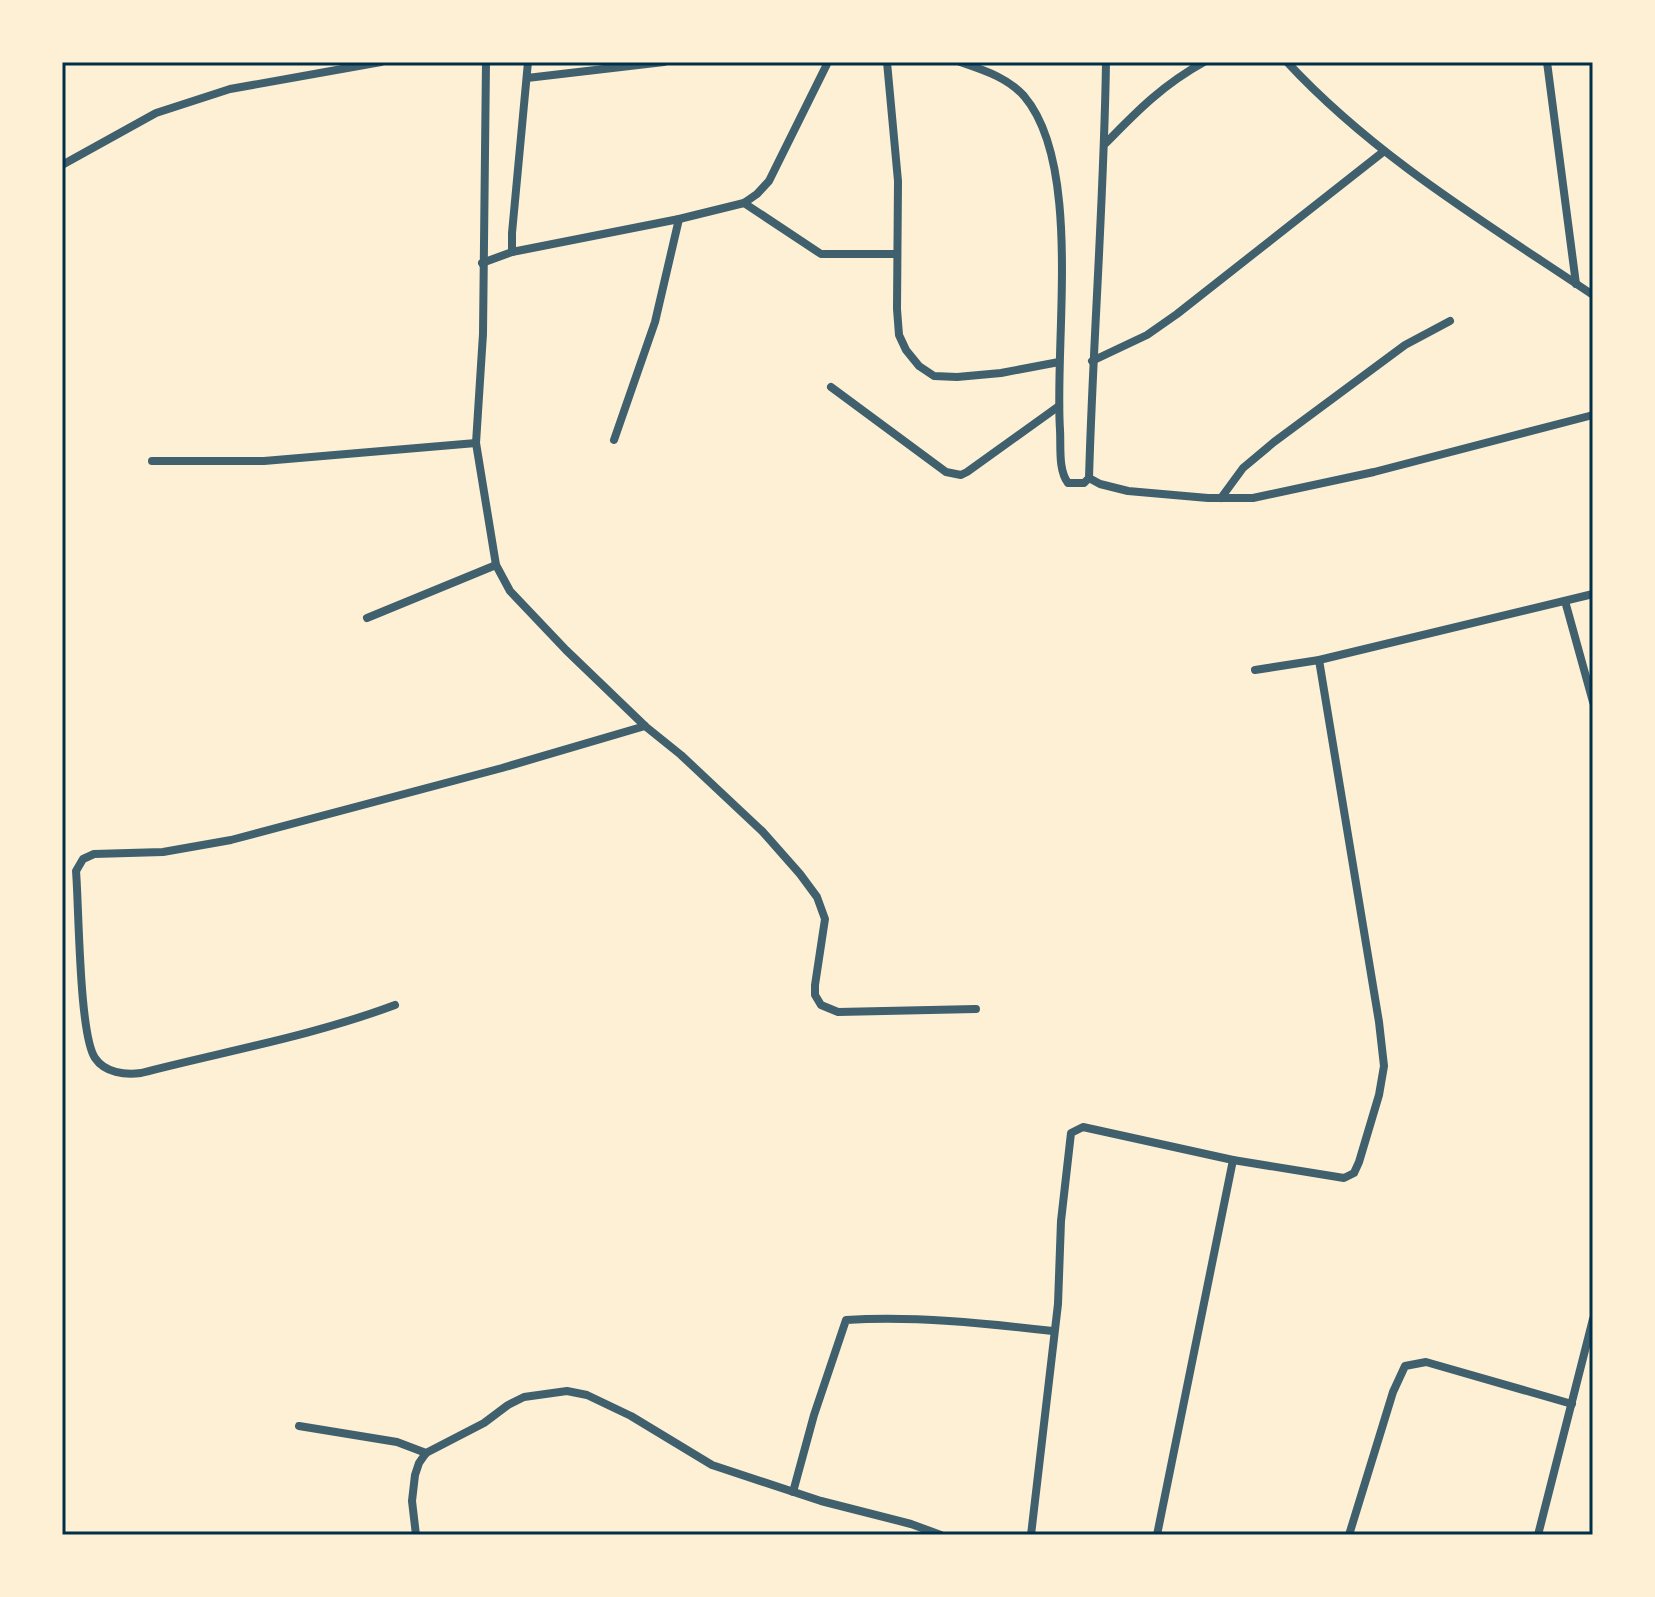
<svg xmlns="http://www.w3.org/2000/svg" width="1655" height="1597" font-family="'Space Grotesk',sans-serif">
<style>
.lines{fill:none;stroke-linecap:round;stroke-linejoin:round}
.minor{stroke:#3f606c;stroke-width:8}
.neatline{fill:none;stroke:#003049;stroke-width:3}
</style>
<rect width="100%" height="100%" fill="#fdf0d5"/>
<g class="lines">
<g class="minor">
<path d="M486,62L483,334L476,443L496,565L510,591L566,650L645,726L681,755L762,831L800,874L817,897L825,919L815,985V995L821,1005L838,1012L976,1009"/>
<path d="M887,62L898,181L897,309L899,335L906,350L919,366L934,376L957,377L1001,373L1059,362"/>
<path d="M960,62C983,70 1007,77 1024,96C1083,165 1054,341 1060,430C1061,446 1058,470 1068,483H1084L1089,478L1100,484L1128,491L1208,498H1253L1374,472L1593,415"/>
<path d="M1287,62C1375,157 1486,223 1593,295"/>
<path d="M1547,62L1576,284"/>
<path d="M527,78L664,62"/>
<path d="M1106,143C1138,110 1164,84 1204,62"/>
<path d="M62,165L156,113L230,89L381,62"/>
<path d="M744,203L821,254H897"/>
<path d="M512,252V233L528,62"/>
<path d="M482,263L512,252L679,219L744,203L757,194L769,181L828,62"/>
<path d="M1092,361L1147,335L1177,314L1383,152"/>
<path d="M831,387L946,472L961,475L967,472L1059,406"/>
<path d="M614,440L655,322L679,219"/>
<path d="M152,461H264L476,443"/>
<path d="M1089,478C1093,339 1104,201 1106,62"/>
<path d="M1221,498L1243,468L1274,442L1405,345L1450,321"/>
<path d="M1565,601L1593,702"/>
<path d="M367,618L496,565"/>
<path d="M1255,670L1319,660L1593,594"/>
<path d="M395,1005C312,1036 226,1051 141,1073C125,1075 105,1073 95,1058C79,1034 79,907 76,871L83,859L94,854L163,852L231,840L502,768L645,726"/>
<path d="M299,1426L397,1442L426,1453"/>
<path d="M793,1492L814,1415L846,1320C915,1316 983,1323 1053,1331"/>
<path d="M416,1535L412,1501L415,1475L419,1463L426,1453L484,1423L508,1405L524,1397L567,1391L587,1395L631,1416L712,1465L821,1501L911,1524L941,1535"/>
<path d="M1031,1535L1058,1304L1061,1221L1071,1133L1083,1127L1233,1160"/>
<path d="M1157,1535L1233,1160L1344,1178L1354,1173L1359,1162L1379,1095L1384,1066L1379,1022L1319,660"/>
<path d="M1349,1535L1393,1392L1405,1366L1426,1362L1572,1404"/>
<path d="M1538,1535L1593,1319"/>
</g>
</g>
<rect width="1655" height="1597" fill="none" stroke="#fdf0d5" stroke-width="128"/>
<rect x="64" y="64" width="1527" height="1469" class="neatline"/>
</svg>
